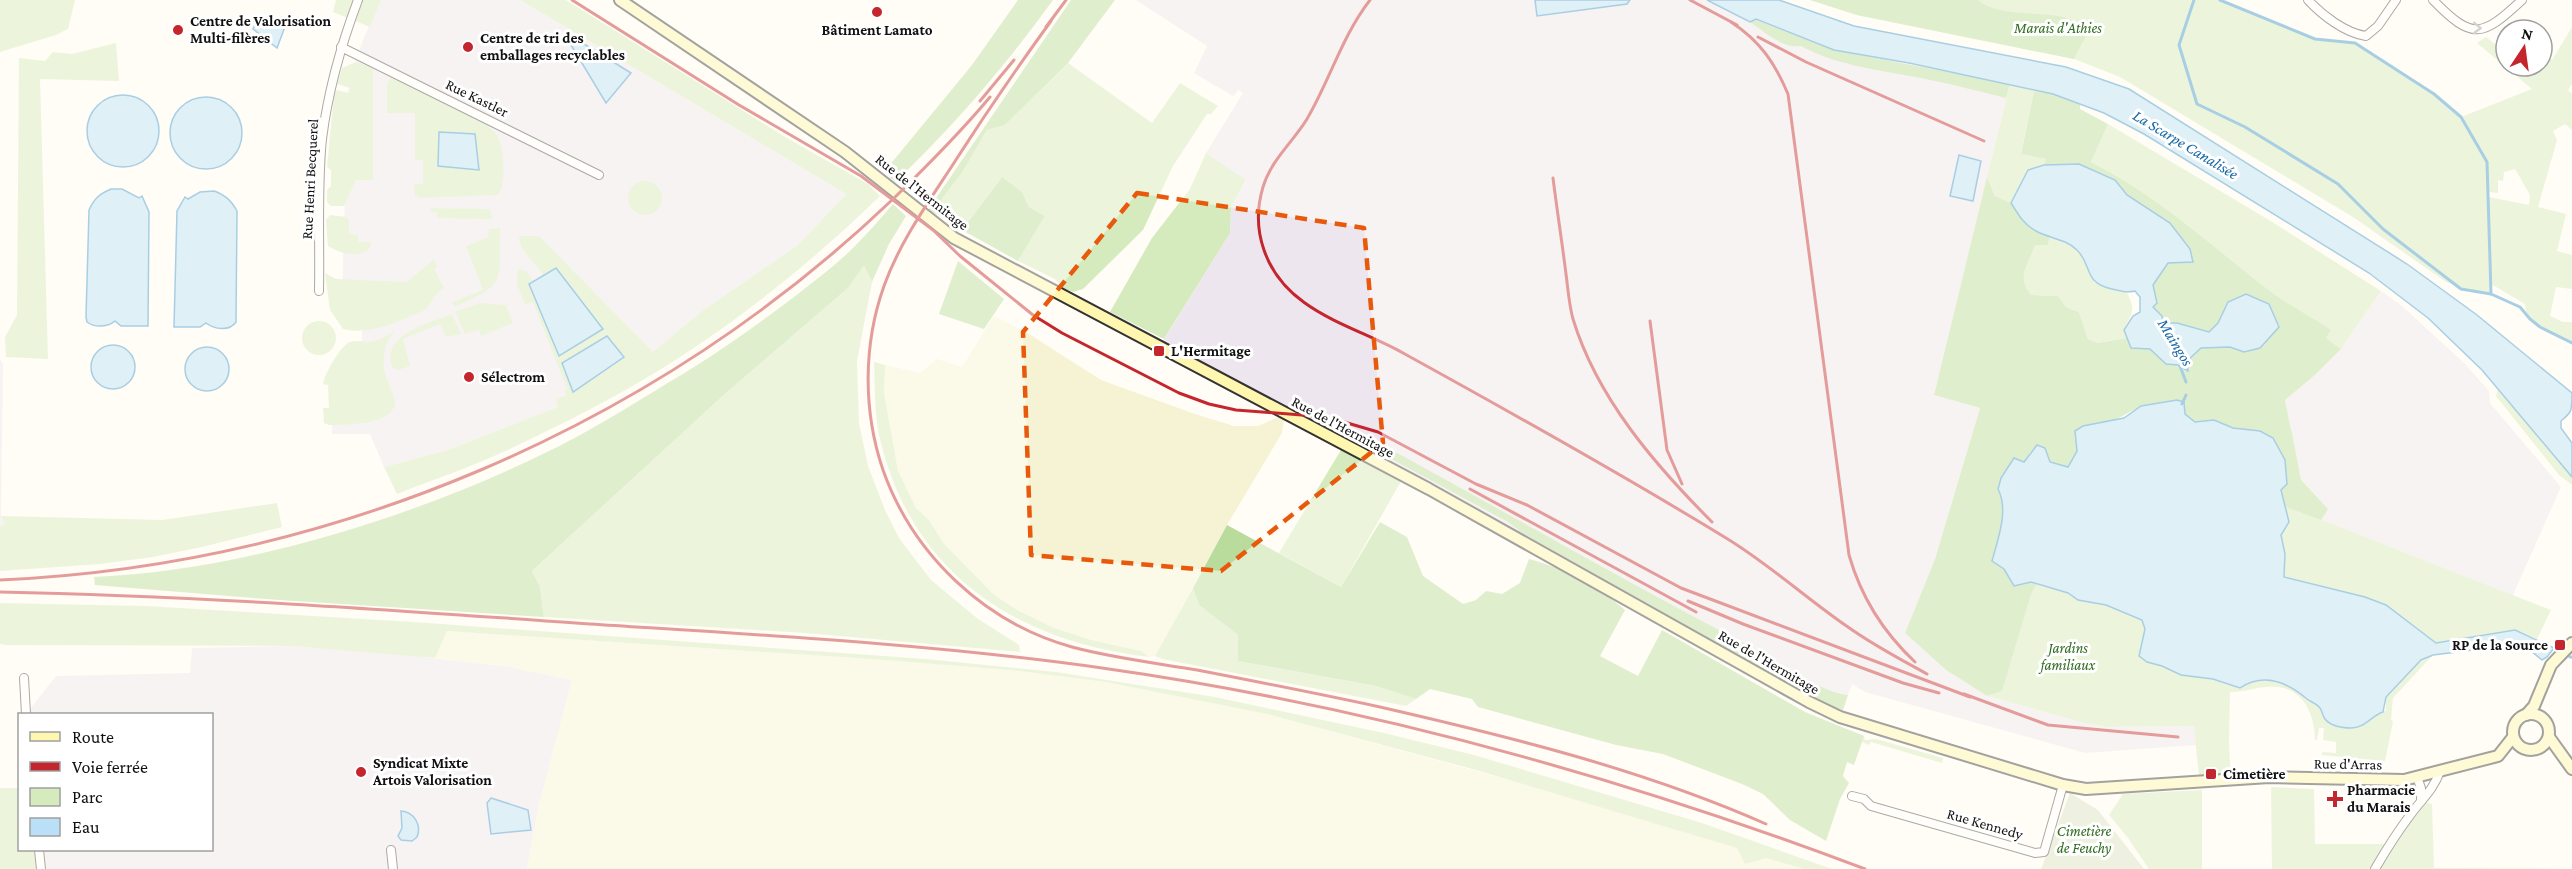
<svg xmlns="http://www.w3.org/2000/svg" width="2572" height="869" font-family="'Crimson Pro',serif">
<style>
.industrial{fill:#eee6ef}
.farmland{fill:#f6f3d4}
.green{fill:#d5ebbd;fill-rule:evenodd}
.forest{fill:#b9dc9c}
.cemetery{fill:#d9e3c4}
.water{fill:#b9e0f7;stroke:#3f96cf;stroke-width:1.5}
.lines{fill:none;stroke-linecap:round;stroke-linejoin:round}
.stream{stroke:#3f96cf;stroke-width:3}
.street-casing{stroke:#444;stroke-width:10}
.secondary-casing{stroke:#333;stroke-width:14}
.street{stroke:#fff;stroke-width:8}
.secondary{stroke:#fff6b0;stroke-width:10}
.rail{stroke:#c4262e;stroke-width:3}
.oneway{stroke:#a0a0a0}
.marked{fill:none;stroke:#e8590c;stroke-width:4.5;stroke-dasharray:12 8;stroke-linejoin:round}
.poi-dot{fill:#c4262e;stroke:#fff;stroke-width:2}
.labels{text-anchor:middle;stroke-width:6;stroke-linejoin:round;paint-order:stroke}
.poi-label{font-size:15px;font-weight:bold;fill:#111;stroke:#fff;text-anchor:start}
.park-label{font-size:15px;font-style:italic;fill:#2f6b1f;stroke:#fff}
.street-label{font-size:15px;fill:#111;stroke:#fff}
.water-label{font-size:16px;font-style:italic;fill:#1768a6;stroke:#fff}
</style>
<rect width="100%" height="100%" fill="#fffdf5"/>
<g class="industrial">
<path d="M381,0H520L846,194L798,245L702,311L653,353L558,407L448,450L384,467L370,434H332L333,399L356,341H362V329L342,297L348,93L352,72L363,40Z"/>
<path d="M1136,0H1707L1749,22L1756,19L1834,50L2010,84L1934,395L1980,408L1935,559L1905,633L1946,670L1987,696L2084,723L2108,727L2194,726L2197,745L2085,753L1865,692L1852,684L1840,717L1160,346L1230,233L1231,207L1246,181L1206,153L1243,93L1238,90L1234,96L1231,95L1194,73L1207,46Z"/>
<path d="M2381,291L2402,306L2464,363L2489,391L2490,403L2561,487L2513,595L2321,520L2328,509L2301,480L2285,400L2315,375L2341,349Z"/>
<path d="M0,359L3,364L1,516L5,524L0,526Z"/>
<path d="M292,646L395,654L510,667L572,680L538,809L527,869H41L39,850H212V714H26L56,676L190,673L192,648Z"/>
</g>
<g class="farmland">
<path d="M994,316L1026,332L1101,380L1195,414L1234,426H1258L1285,414L1282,433L1227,525L1155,656L1149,657L1141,651L1091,640L1054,628L1017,610L994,595L967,569L944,544L929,520L916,508L898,471L884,393L885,365L920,373L937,359L962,367Z"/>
<path d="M447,631L872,659L1020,671L1106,682L1267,714L1563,795L1737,848L1745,864L1766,858L1804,869H527L538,809L572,680L510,667L435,658Z"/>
</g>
<g class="green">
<path d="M0,0H75L68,29L56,35L0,52Z"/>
<path d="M336,0H381L370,27L333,12Z"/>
<path d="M520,0H566L787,138L868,184L880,196C807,267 724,333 636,384C593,409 548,431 503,452C469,468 432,480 397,494L384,467L448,450L558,407L556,399L566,395L564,391L567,389L533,302L525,305L517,284L518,269L527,271L533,281L529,283L558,356L602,329L556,268L543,275C535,262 519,251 519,236H539L653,352L702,311L798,245L846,194ZM578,354L624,357L573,391L562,363Z"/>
<path d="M1810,0H2220L2315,39L2355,43L2435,93L2461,117L2532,89L2477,43L2486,37L2506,53V66H2542V53L2552,60L2572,27V84L2568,90L2572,94V130L2565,124L2553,131L2557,140L2538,207L2566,214L2557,251L2572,255V289L2556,287L2550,316L2563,322H2572V343C2555,336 2525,326 2525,304L2491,284V292L2469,291L2446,282L2353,217L2120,77L2074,59L1857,15ZM2515,169L2530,195L2529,205L2489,197V192L2498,193V180L2503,181L2504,172Z"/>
<path d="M116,43L119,81L40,79L48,359L6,357L5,337L17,315L19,58L45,61L53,52L72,54Z"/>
<path d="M356,62L373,68V180H356L344,206H331L327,202V190L331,186V170L327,167L334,95L336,90L349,93L350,88L337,84L342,68Z"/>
<path d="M1068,63L1152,123L1180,83L1218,106L1211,114H1207L1173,166L1143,230L1083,289L1073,292L1062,288L1055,279L1018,261L1045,216L1029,207L1022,192L1001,178L962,230L938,215C939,198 951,188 960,174C970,160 978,145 987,130L1005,125Z"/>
<path d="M391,76L483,122C488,126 493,130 497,135C504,147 507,184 498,195L419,198L415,195L414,184H423V160H415V113H387V85Z"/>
<path d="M2010,84L2034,91L2021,153L2047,159L2044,165L2028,170L2011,203L1995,196L1987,177Z"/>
<path d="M2108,124L2274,223L2381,291L2341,349L2326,338L2330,331C2308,316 2283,302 2262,285C2207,241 2154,194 2091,162Z"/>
<path d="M1206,153L1246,180L1231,207L1230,233L1164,339L1110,312L1152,238L1190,189Z"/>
<circle cx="645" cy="198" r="17"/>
<path d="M430,208L490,209L492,219L437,218V212H432Z"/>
<path d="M330,215L347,217L349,220V234L358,235V242H372C367,261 340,254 328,246L326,220Z"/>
<path d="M500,228C499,283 508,284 454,307L452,302L483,290L466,246L488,237L489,229Z"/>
<path d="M2050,235L2078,250L2095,283L2127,293C2137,312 2131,313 2124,330L2127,338L2098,343L2088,339L2079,312L2066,307L2058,296L2031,295C2016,275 2028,267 2035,245H2048Z"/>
<path d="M434,259L437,267L434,269L444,288C432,296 432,305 423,311C398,321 371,336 343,329L330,310L325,273L336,279L407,282Z"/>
<path d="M864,264L872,282L857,361L859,423L868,466L885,510L899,538L931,580L978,619L1019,645L1020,652L805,633L544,617L540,587L532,571L726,393L848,288Z"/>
<path d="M480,303L506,305L513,323L481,336L479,330L465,334L455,312Z"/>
<path d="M452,314L461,334L446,337L440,324L403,339L410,366L398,370L393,368C378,335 432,322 452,314Z"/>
<circle cx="319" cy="338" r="17"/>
<path d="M396,331C383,342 381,364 387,379C389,386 394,394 395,402C395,425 344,425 329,425L324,423L323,408H329L328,385L323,384C324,374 342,344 350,342C356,340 363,342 369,342C379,341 387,335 396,331Z"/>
<path d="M874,362L885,365L884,393L898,471L916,508L929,520L944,544L994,595L1017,610L1054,628L1091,640L1141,651L1149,657C1014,641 910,572 879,435C874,411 875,386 874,362Z"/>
<path d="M2498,388L2572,477V485L2559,475L2496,396Z"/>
<path d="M2292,430L2301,480L2328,509L2322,520L2551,610L2537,639L2515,630L2436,643L2386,605L2365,597L2283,577L2285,554L2281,535L2004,569L2014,586L2031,582L2068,593L2078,600L2106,605L2142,620L2145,629L2147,662L2163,666L2181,675L2213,679L2240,688L2256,680L2279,681L2292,686L2320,707L2375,717L2386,710V697C2400,681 2414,663 2433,655L2393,698L2391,719L2393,722L2385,761L2321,755L2323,752L2336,753V742L2323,740L2324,728H2319L2317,740H2315C2315,716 2304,689 2277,687C2261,685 2246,692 2230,692L2229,743L2231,779L2199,777L2194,726L2108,727L2084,723L1987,696L2002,691L1996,602L1984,488Z"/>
<path d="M1344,445L1404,476L1341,587L1279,553Z"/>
<path d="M277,503L282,527L202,547L153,557L100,564L0,571V526L5,524L1,516L162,520Z"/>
<path d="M1193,588L1199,605L1238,635V661L1376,686L1416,699L1406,706L1162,659L1155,656Z"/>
<path d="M0,603L146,606L414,622L926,659L1056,672L1215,697L1384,733L1474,755L1702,823L1832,869H1804L1766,858L1745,864L1737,848L1476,770L1267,714L1106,682L1020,671L872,659L447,631L435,658L292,646L6,645L0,644Z"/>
<path d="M1864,736L1865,740L1876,739L1943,758L1942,763L1871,742L1869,745L1862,742Z"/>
<path d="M2271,787L2314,789L2315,844H2390L2421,801L2432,804L2434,868L2572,869H2272Z"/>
<path d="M0,788H19L20,850H35L37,869H0Z"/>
<path d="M2202,790V869H2149L2128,838L2109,815L2123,794Z"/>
</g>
<g class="forest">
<path d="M1018,0H1053C1006,65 954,126 895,182L884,172L972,65Z"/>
<path d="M1071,0H1115L1068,63L1005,125L987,130C978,145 970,160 960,175C951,188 939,198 938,215L928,210Z"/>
<path d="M1810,0H1978C1995,16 2037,12 2059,16C2070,18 2080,24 2090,28L2074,59L1857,15Z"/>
<path d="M1753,19L1834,50L2010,84L2006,98C1981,92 1956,85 1930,80C1888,71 1839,67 1801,46C1783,49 1765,32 1750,22Z"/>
<path d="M2034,91L2053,94L2080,103V109L2108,124L2091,162C2154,194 2207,241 2262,285C2283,302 2308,315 2331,330L2326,338L2341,349L2315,375L2285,400L2301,480L2328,509L2321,520L2286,507L2281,490L2273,438L2260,431L2233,428L2214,420L2195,422L2185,414L2177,400L2141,406L2113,421L2083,426L2077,451L2068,467L2050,462L2045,448L2031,451L2024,462L1998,489C2009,510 1998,539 1992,561L2004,569L2014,586L2031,582L2037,584L2031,594L2002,691L1987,696L1946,670L1905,633L1935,559L1980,408L1934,395L1987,177L1995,196C2001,199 2009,201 2013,205C2027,222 2025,229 2050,235L2048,245H2035C2028,267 2016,275 2031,295L2058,296L2066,307L2079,312L2088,339L2098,343L2127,338L2138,349H2150L2166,364L2178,365L2188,371L2187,361L2201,348L2230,347L2244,352L2228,302L2218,323L2209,332L2177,323H2163L2153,307L2156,298L2152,285L2168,263L2170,223L2127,195L2115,180L2079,164L2044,165L2046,159L2021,154Z"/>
<path d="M1002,177L1022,192L1029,207L1045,216L1018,261L962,230Z"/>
<path d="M893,204L906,216L889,244L872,282L864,265L848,288L726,393L532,571L540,587L544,617L279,600L95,585L94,577C242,571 414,517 545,453C589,432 630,406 671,381C714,356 754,327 794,297C814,281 835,266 853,248C867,234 880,219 893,204Z"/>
<path d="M958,261L1004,299L984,329L939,314Z"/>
<path d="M1332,418C1474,493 1612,575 1755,649C1778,661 1824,694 1848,695L1843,710L1827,705L1524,534L1508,522L1323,422Z"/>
<path d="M1380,522L1407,537L1423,576L1463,604L1476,600L1486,591L1502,594L1520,583L1529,559C1563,568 1598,587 1625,610L1600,656L1638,676L1662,630L1805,712L1864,736L1854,765L1847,762L1843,776L1849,783L1840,799L1826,841L1790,820L1763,794L1742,784L1663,754L1616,745L1478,707L1472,699L1430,689L1416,699L1376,686L1238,661V635L1199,605L1193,588L1227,525L1341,587Z"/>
</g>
<path class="cemetery" d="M2070,793L2098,810L2144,869H2041Z"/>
<g class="water">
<path d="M1535,0H1630L1627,4L1537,16Z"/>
<path d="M1707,0H1779L1854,26L2066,67L2129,89L2407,264L2477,315L2572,393C2572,411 2572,412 2561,421V428L2572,443V477L2482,370L2428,318L2369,273L2144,134L2104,113L2053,94L1909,63L1834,50L1756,19L1750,22Z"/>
<path d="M289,16L277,48L253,29L256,22Z"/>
<path d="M576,39L631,73L606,103L571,45Z"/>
<circle cx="123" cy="131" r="36"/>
<circle cx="206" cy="133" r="36"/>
<path d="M439,132L475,134L479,170L438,166Z"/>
<path d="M1959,155L1981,161L1973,201L1950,196Z"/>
<path d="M2079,164L2115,180L2127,195L2170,223L2190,249L2193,262L2168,263L2153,285L2157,303L2153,307L2162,316L2163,323H2177L2209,332L2218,323L2228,302L2246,294L2269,304L2279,327L2260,348L2244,352L2230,347L2201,348L2187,361L2188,371L2178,365L2166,364L2150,349L2131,348L2124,330L2133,316L2140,312V297L2135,291C2126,293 2120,291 2112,289C2083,283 2093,266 2077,250C2066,239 2048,238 2036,231C2024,225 2018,214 2011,203L2028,170L2044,165Z"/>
<path d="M111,189H122L139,198L142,196L149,212L148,326H121L115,321C108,327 95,328 87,322L86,317L89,210C94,199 99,194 111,189Z"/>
<path d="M214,191C225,195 231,200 237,211L236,322C229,332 214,329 206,323L200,327H174L177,211L185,197L188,199L200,192Z"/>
<path d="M556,268L603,329L559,356L529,284Z"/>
<path d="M607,336L624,357L573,392L562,363Z"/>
<circle cx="113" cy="367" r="22"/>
<circle cx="207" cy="369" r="22"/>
<path d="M2177,400L2184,402L2185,414L2195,422L2214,420L2233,428L2260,431L2273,438L2285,460L2287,484L2281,490L2289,522L2281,535L2285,554L2284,577L2365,597L2386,605L2436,643L2515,630L2554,648L2547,657L2542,660L2531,651L2514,645L2433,655L2421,660L2386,697L2383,712C2371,716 2365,728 2351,728C2340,728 2326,725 2323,715C2322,713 2321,708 2319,707C2317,704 2311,702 2307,699C2287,682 2264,672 2240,688L2213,679L2181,675L2162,666L2147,662L2139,656L2145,629L2142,620L2106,605L2078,600L2068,593L2031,582L2014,586L2004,569L1992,561C1998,539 2009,510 1998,489L2001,478L2014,458L2024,462L2037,445L2045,448L2050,462L2068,467L2077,451L2075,431L2083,426L2124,418L2141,406Z"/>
<path d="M491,798L528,810L531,830L491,834L487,803Z"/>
<path d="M401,811C414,812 422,825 417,837L412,841L401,840L398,836L402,828Z"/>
</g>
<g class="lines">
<g class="stream">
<path d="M2194,0L2179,45L2197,104L2245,127L2338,184L2383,229L2461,289L2491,294L2520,307L2530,319L2540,327L2572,343"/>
<path d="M2220,0L2315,39L2355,43L2434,94L2461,117L2487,162L2491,294"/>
<path d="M2180,366L2186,382"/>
<path d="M2182,404L2186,395"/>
<path d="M2570,657H2572"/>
</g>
<g class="street-casing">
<g id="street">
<path d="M2308,0C2322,15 2345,33 2366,36L2378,26L2396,0"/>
<path d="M2433,0C2473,41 2482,37 2522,0"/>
<path d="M341,47L599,175"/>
<path d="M319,291C320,243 317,186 322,139C328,91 341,45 358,0"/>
<path d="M24,678L26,714"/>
<path d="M2417,777L2421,788V801"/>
<path d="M1852,796L1864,799L1871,806L2035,853L2044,852L2063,785"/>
<path d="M39,850L41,869"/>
<path d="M391,850L393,869"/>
<path d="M2375,869C2386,850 2398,831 2411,814C2422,799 2434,789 2440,771"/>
</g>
</g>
<g class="secondary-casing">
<g id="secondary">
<path d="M620,0L845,152L954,238L1429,489L1809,702L1840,717L2063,785L2086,789L2269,777L2404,780L2498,756L2513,737"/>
<circle cx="2531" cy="732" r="18"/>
<path d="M2526,715L2534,706L2551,665L2572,643"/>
<path d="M2549,737L2572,769"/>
</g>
</g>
<use href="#street" class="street"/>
<use href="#secondary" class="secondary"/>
<g class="rail">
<path d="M572,0L739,105L861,176L933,230L960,256L1033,315L1062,333L1179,393L1209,404L1236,410L1327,417L1378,432L1476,484L1527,505L1681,588L1970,697"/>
<path d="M1370,0C1342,36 1330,80 1307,119C1293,142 1271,160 1263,187C1257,207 1257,230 1264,250C1285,312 1353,325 1403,353C1512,413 1620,473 1726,538C1769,564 1807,599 1848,627C1873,645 1900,659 1927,674"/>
<path d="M1690,0L1737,25"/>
<path d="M1051,21C1016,69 982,119 950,169C925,207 899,244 884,286C863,345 863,411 883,470C913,555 985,623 1072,647C1113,658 1156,663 1197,670C1259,682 1320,694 1380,707C1511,737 1644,770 1766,824"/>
<path d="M1731,22C1760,41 1775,63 1788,94L1849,555C1861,597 1884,633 1915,662"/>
<path d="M1046,27L1066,0"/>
<path d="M1758,37L1806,62L1984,141"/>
<path d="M980,101L1014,60"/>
<path d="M1553,178C1557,210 1562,242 1566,274C1568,289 1569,305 1573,319C1597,398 1655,465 1712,522"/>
<path d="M1650,321L1667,450L1682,484"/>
<path d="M1470,489L1696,612"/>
<path d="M0,580C331,565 652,429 892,200C926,167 960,133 990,97"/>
<path d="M0,592C197,596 393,610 590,624C761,635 932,644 1102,668C1364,705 1619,776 1865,869"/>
<path d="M1688,601L1743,624L1903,683L1939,693"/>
<path d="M1964,694L2048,725L2178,737"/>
</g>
</g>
<defs><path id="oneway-chevron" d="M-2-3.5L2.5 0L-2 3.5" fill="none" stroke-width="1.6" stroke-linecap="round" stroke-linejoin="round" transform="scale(1.5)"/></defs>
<use class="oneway" href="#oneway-chevron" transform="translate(2477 28) rotate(1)"/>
<path d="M0 0H2572V869H0ZM1137,193L1364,228L1383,443L1221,571L1031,555L1023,332Z" fill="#fffdf5" fill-opacity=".55" fill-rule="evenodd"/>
<path class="marked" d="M1137,193L1364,228L1383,443L1221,571L1031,555L1023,332Z"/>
<g class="poi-dot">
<circle cx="877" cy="12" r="6"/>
<circle cx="178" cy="30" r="6"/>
<circle cx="468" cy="47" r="6"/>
<rect x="1153" y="345" width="12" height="12" rx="3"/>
<circle cx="469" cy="377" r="6"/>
<rect x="2554" y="639" width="12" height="12" rx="3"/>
<circle cx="361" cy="772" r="6"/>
<rect x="2205" y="768" width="12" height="12" rx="3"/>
<path d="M2332 790h6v6h6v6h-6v6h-6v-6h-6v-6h6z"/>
</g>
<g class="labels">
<g class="poi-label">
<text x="190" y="26">Centre de Valorisation<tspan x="190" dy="17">Multi-filères</tspan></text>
<text x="877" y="35" text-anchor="middle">Bâtiment Lamato</text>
<text x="480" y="43">Centre de tri des<tspan x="480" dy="17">emballages recyclables</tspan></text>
<text x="1171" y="356">L'Hermitage</text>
<text x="481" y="382">Sélectrom</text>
<text x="2548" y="650" text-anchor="end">RP de la Source</text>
<text x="373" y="768">Syndicat Mixte<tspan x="373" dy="17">Artois Valorisation</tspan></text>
<text x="2223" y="779">Cimetière</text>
<text x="2347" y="795">Pharmacie<tspan x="2347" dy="17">du Marais</tspan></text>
</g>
<g class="park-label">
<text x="2058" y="33">Marais d'Athies</text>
<text x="2068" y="653">Jardins<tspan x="2068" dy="17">familiaux</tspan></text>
<text x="2084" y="836">Cimetière<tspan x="2084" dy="17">de Feuchy</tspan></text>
</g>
<g class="street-label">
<text transform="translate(477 98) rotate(26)" y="5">Rue Kastler</text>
<text transform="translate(310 179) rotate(-87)" y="5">Rue Henri Becquerel</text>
<text transform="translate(922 192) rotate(38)" y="5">Rue de l'Hermitage</text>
<text transform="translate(1343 427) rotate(28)" y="5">Rue de l'Hermitage</text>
<text transform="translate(1769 662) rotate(30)" y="5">Rue de l'Hermitage</text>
<text transform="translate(2348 764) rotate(1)" y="5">Rue d'Arras</text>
<text transform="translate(1985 824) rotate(16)" y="5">Rue Kennedy</text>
</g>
<g class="water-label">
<text transform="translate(2186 144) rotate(31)" y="6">La Scarpe Canalisée</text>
<text transform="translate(2176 342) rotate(58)" y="6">Maingos</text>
</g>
</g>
<rect x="18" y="713" width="195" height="138" fill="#ffffff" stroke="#a0a0a0" stroke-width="1.5"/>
<rect x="30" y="732" width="30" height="9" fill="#fff6b0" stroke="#a0a0a0" stroke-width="1.5"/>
<text x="72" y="743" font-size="18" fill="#111111">Route</text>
<rect x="30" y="762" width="30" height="9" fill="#c4262e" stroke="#a0a0a0" stroke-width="1.5"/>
<text x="72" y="773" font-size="18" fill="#111111">Voie ferrée</text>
<rect x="30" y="788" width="30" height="18" fill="#d5ebbd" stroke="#a0a0a0" stroke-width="1.5"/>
<text x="72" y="803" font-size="18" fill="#111111">Parc</text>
<rect x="30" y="818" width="30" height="18" fill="#b9e0f7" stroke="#a0a0a0" stroke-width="1.5"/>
<text x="72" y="833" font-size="18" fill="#111111">Eau</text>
<g transform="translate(2524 48) rotate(13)"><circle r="28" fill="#ffffff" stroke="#a0a0a0" stroke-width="1.5"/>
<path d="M0-4.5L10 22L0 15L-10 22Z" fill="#c4262e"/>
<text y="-9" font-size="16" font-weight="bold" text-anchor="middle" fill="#111111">N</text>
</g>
</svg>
